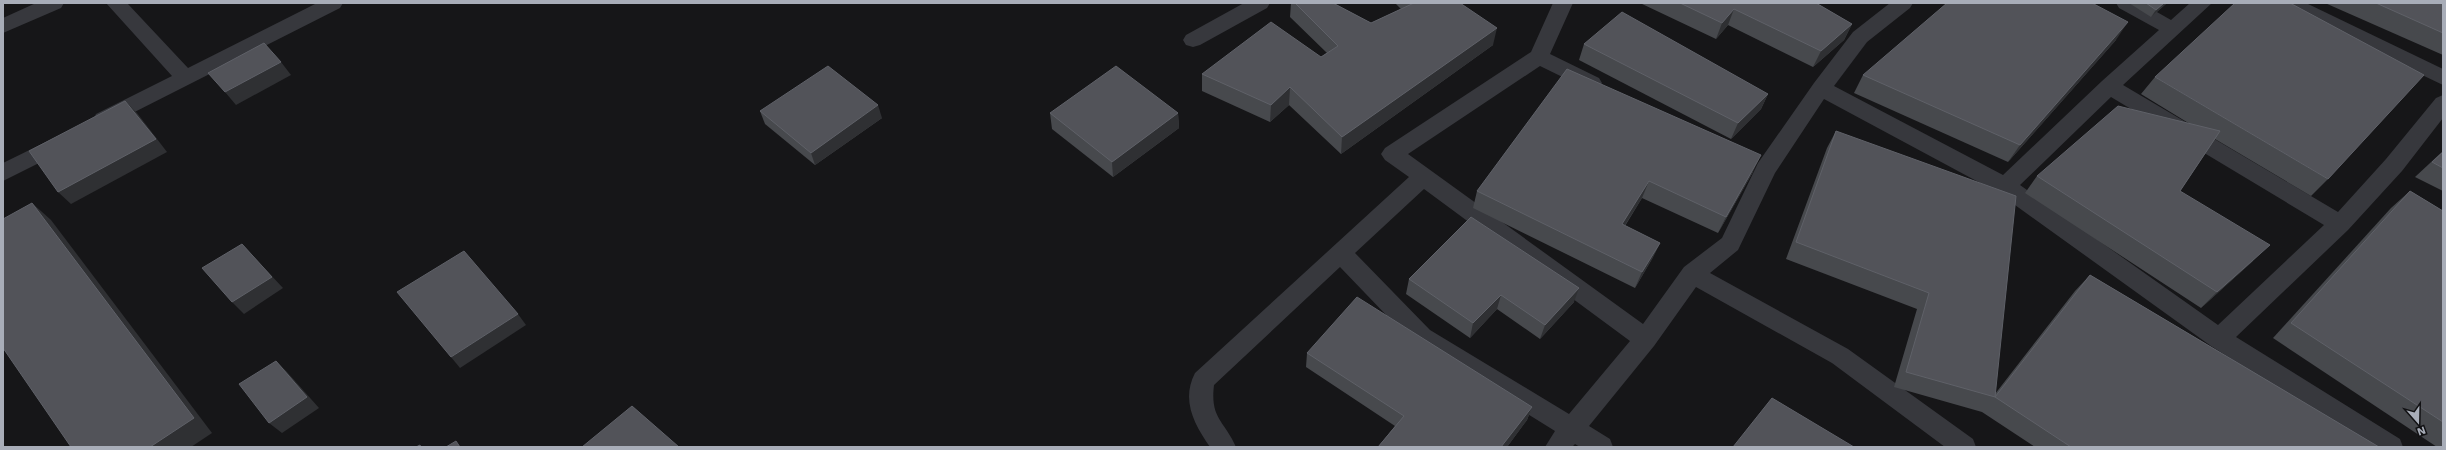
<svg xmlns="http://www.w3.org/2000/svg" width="2446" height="450" font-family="'Work Sans',sans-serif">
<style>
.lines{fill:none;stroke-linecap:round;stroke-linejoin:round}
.minor{fill:#37383d;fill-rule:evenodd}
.wall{fill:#47494d}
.shaded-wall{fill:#2f3033}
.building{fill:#525359;stroke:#5f6168}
</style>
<rect width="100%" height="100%" fill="#161618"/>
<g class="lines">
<g class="minor">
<path d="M36,3H64L61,8L3,33V18Z"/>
<path d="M106,3H127L188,68L317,3H343L340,8L103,128L96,126L93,120L96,114L172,76Z"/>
<path d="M1244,3H1270L1267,8L1200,45L1193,47L1186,45L1183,40L1186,35Z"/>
<path d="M1553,3H1573L1550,54L1599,78L1602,83L1599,88L1592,90L1585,88L1540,66L1408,154L1643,324L1684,267L1722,238L1758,163L1814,83L1853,32L1890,3H1913L1910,8L1867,42L1834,86L2003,175L2102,81L2159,30L2119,8L2116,3H2141L2171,20L2190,3H2212L2123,85L2338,212L2386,159L2436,98L2443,95V118L2402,171L2348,230L2236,337L2400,439L2403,447H2370L2211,346L1997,192L1824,99L1775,173L1738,250L1710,273L1848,349L1973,439L1976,447H1945L1832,363L1696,287L1654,346L1589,426L1610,439L1613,447H1580L1575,444L1572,447H1545L1555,431L1414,344L1340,267L1214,385C1210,419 1224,420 1236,447H1210C1194,424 1181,400 1195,373L1409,177L1385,160L1381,154L1385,148L1531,52ZM2111,97L2324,225L2218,325L2020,185ZM1424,189L1630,341L1569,414L1430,330L1355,253Z"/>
<path d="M2279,3H2306L2443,69V85L2282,8Z"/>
<path d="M60,135L67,137L71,143L67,149L3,181V163Z"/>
</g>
</g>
<g class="wall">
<path d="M1291,3H1333L1371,23L1401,9L1395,3H1460L1493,45L1341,154L1289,105L1270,122L1202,91V74L1321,57L1327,53L1290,17Z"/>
<path d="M1640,3H1816L1852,24L1844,40L1813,67L1728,25L1716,39Z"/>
<path d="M2129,3H2167L2151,17Z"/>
<path d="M2325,3H2443V55Z"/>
<path d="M2116,40L2008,162L1854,93L1863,75Z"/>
<path d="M1584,44L1768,94L1761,109L1731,139L1579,60Z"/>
<path d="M2155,77L2328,179L2311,196L2215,139L2180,191L2253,261L2201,308L2025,193L2037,176L2190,124L2141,94Z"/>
<path d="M760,111L882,118L815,165L765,124Z"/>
<path d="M1050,113H1178L1179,128L1113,177L1052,129Z"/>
<path d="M1836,131L1995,394L2075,291L2090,275L2379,447H2035L1982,412L1894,387L1917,309L1786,259L1827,148Z"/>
<path d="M2443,151V191L2415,177Z"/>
<path d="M1753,172L1718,233L1642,198L1625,226L1660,243L1652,259L1635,288L1473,208L1477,191Z"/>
<path d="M2410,191L2443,211V447H2437L2273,338L2391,208Z"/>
<path d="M1409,279L1574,302L1540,339L1497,309L1470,338L1406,294Z"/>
<path d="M1307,353L1532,407L1527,420L1507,447H1378L1395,426L1306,367Z"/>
</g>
<g class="shaded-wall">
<path d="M2164,3H2167L2151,17L2156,10Z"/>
<path d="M1734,9L1728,25L1716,39L1722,23Z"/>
<path d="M2128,22L2116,40L2008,162L2020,145Z"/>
<path d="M1852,24L1844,40L1813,67L1821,51Z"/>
<path d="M1497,28L1493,45L1341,154L1342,137Z"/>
<path d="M281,62L291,75L236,105L225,92Z"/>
<path d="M1290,87L1289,105L1270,122L1271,105Z"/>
<path d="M1768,94L1761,109L1731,139L1738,123Z"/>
<path d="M125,101L137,113L167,152L71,204L58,192Z"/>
<path d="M878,105L882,118L815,165L811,153Z"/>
<path d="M1178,113L1179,128L1113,177L1112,162Z"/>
<path d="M1761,155L1753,172L1718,233L1726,217Z"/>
<path d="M1649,181L1642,198L1615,241L1622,224Z"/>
<path d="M32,203L51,220L212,433L191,447H150Z"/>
<path d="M1660,243L1652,259L1635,288L1642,272Z"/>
<path d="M242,244L283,288L244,314L232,302Z"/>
<path d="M2270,245L2253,261L2201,308L2217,292Z"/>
<path d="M1579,288L1574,302L1540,339L1545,325Z"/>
<path d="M1501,295L1497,309L1470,338L1473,323Z"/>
<path d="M518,314L526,325L460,368L451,357Z"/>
<path d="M276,361L287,372L319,408L282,433L269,423Z"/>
<path d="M1532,407L1527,420L1507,447H1501Z"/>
</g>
<g class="building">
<path d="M1295,3H1333L1371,23L1414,3H1460L1497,28L1342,137L1290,87L1271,105L1202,74L1271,22L1321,57L1338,46Z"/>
<path d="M1680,3H1816L1852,24L1821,51L1734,9L1722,23Z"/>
<path d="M1947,3H2092L2128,22L2020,145L1863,75Z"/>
<path d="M2146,3H2164L2156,10Z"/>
<path d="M2235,3H2290L2424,75L2328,179L2155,77Z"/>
<path d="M2376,3H2443V33Z"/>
<path d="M1622,12L1768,94L1738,123L1584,44Z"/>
<path d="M264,43L281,62L225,92L208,73Z"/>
<path d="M828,66L878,105L811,153L760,111Z"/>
<path d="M1116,66L1178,113L1112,162L1050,113Z"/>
<path d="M1567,69L1761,155L1726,217L1649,181L1622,224L1660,243L1642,272L1477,191Z"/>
<path d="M125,101L156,139L58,192L29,151Z"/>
<path d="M2118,106L2220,131L2180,191L2270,245L2217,292L2037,176Z"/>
<path d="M1836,131L2016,196L1995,397L2090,275L2379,447H2071L1995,397L1906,372L1929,293L1796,242Z"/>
<path d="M2443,152V168L2432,162Z"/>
<path d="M2410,191L2443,211V422L2291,323Z"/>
<path d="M32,203L194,418L150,447H71L3,348V219Z"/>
<path d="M1471,217L1579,288L1545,325L1501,295L1473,323L1409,279Z"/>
<path d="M242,244L272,277L232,302L202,268Z"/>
<path d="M464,251L518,314L451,357L397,292Z"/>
<path d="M1357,297L1532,407L1501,447H1378L1404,416L1307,353Z"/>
<path d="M276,361L307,397L269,423L239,384Z"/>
<path d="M1772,398L1854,447H1733Z"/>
<path d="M632,406L679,447H582Z"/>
<path d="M456,441L460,447H446Z"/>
<path d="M420,445L421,447H416Z"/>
</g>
<rect width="2446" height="450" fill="none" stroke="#a8adb8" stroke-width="8"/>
<g transform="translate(2418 422) rotate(160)" stroke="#111113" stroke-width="3" paint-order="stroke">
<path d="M0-3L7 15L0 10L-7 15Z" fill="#a8adb8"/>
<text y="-6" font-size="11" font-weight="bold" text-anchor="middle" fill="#a8adb8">N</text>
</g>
</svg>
